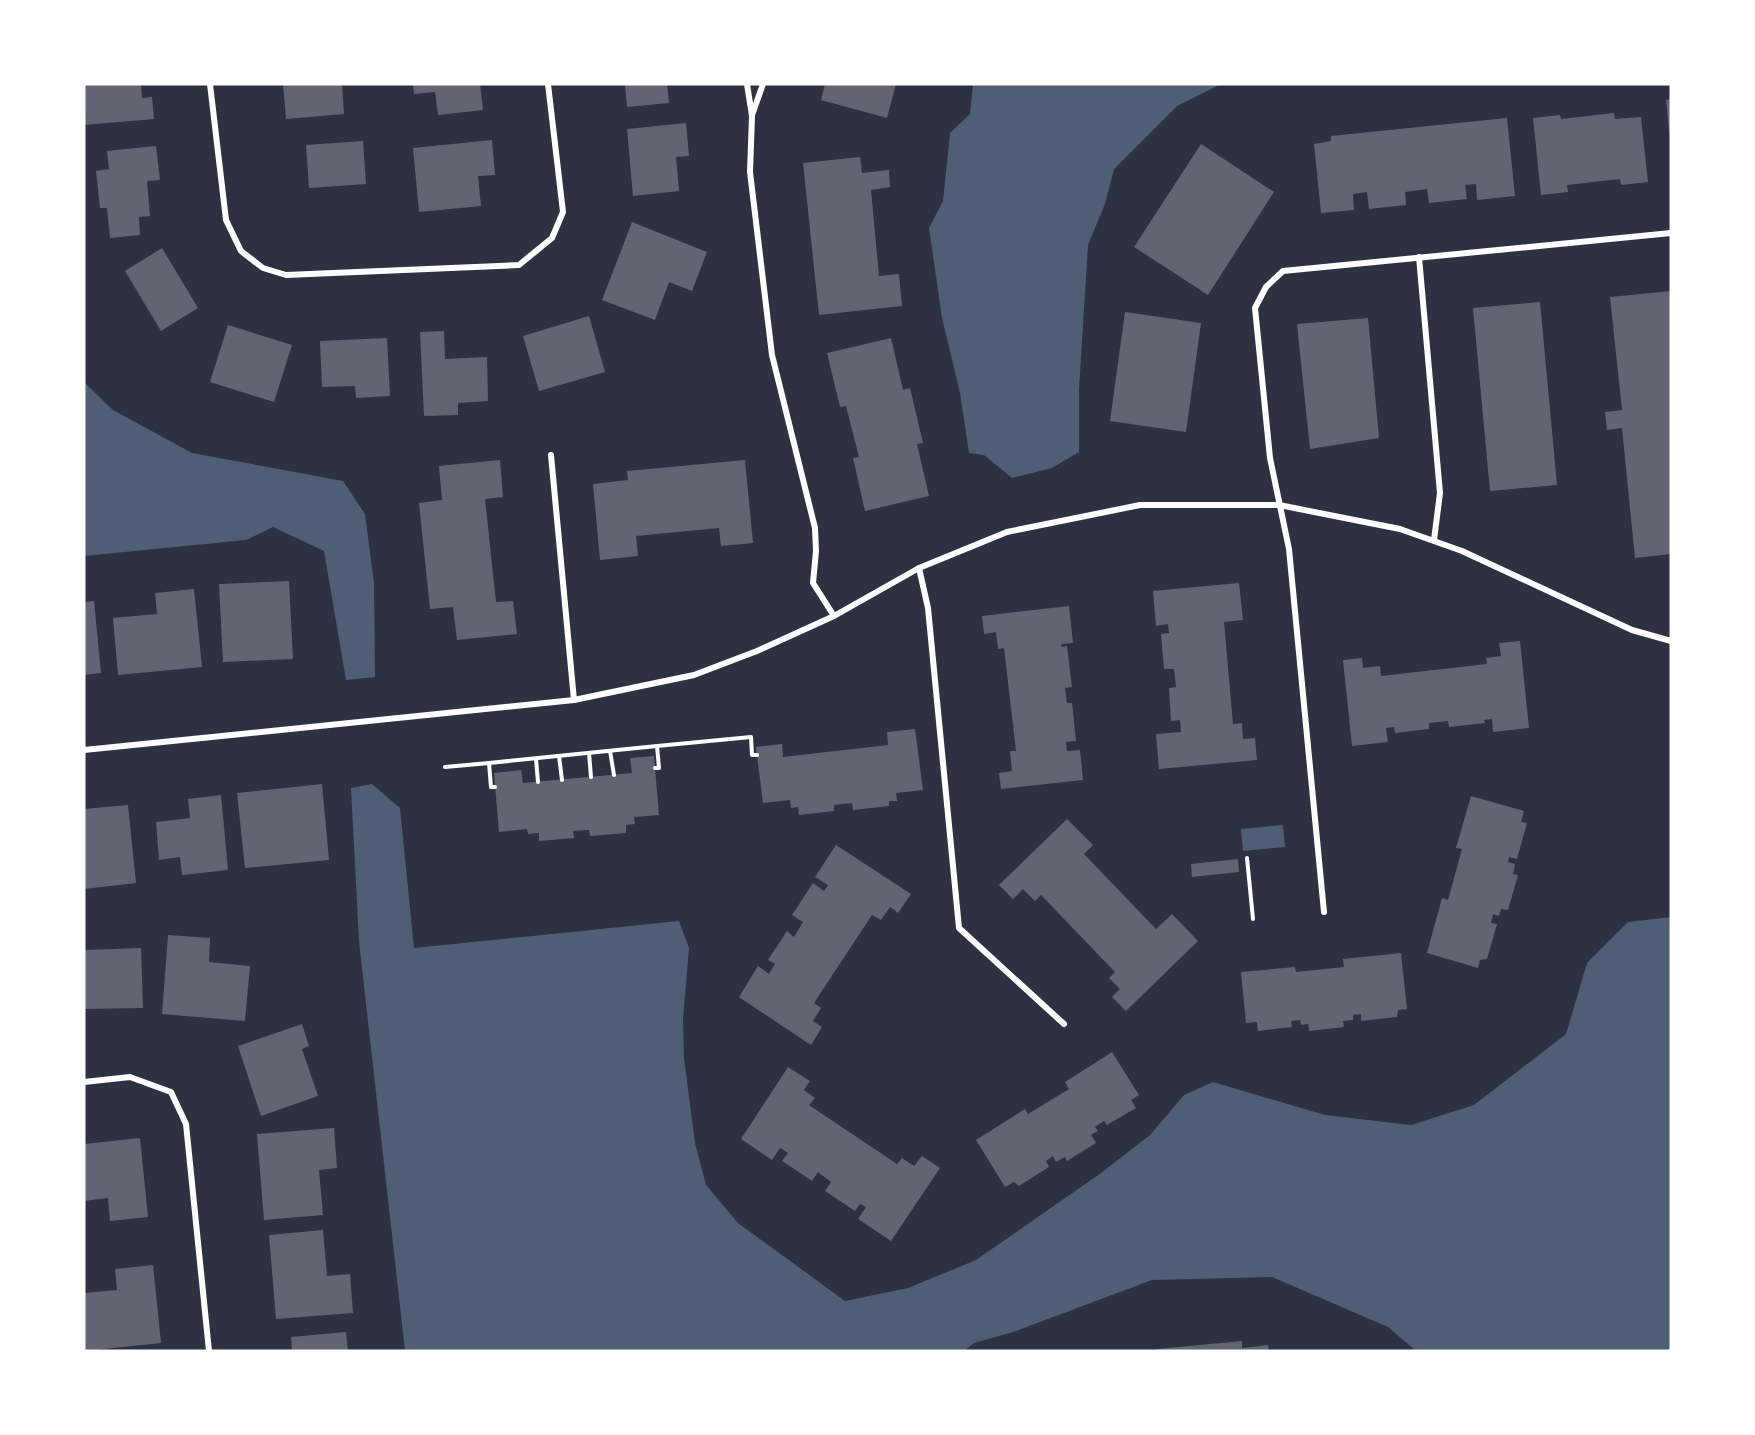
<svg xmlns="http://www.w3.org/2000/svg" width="1755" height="1435" font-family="'Varela Round',sans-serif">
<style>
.water{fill:#4f5d75}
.building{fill:#626471}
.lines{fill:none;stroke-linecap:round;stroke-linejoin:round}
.path{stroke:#fff;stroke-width:4}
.minor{stroke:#fff;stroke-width:6}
</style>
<rect width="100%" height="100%" fill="#2d3142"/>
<g class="water">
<path d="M973,84H1221L1177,106L1114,169L1105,204L1088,245L1079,389V452L1052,468L1012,478L984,455L969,453L960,393L942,318L929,228L943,201L950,133L970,114Z"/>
<path d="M84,382L113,410L192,453L343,481L365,514L374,583L375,677L346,680L324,551L273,527L246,540L84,556Z"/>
<path d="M372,784L400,808L414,948L679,921L689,948L683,1020L684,1058L695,1143L706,1185L738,1223L845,1301L908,1288L976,1260L1101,1173L1150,1135L1184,1095L1213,1082L1325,1115L1411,1125L1474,1105L1566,1034L1587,963L1628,922L1671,917V1351H1416L1388,1327L1272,1277L1152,1280L1013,1332L974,1343L964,1351H405L359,941L351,788Z"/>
<path d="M1283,825L1285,847L1243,851L1241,829Z"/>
</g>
<g class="building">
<path d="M84,84H141L142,98L152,97L154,119L84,125Z"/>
<path d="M283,84H342L344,114L286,119Z"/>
<path d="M413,84H480L483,110L438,115L435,92L414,94Z"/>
<path d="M625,84H667L669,103L627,107Z"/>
<path d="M825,84H896L887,118L821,100Z"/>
<path d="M1671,99V131H1669L1666,100Z"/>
<path d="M1614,113L1615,119L1641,117L1648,182L1621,185L1620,179L1567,185L1568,192L1541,195L1533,118L1560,115L1561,119Z"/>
<path d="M1507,118L1515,196L1477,200L1476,184L1465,185L1467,199L1429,203L1427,189L1405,192L1406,205L1369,209L1367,192L1353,194L1354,210L1321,213L1314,144L1331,141V136Z"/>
<path d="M686,123L689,156L676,157L679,191L633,196L627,129Z"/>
<path d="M492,140L495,175L478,176L481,206L419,212L413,148Z"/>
<path d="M363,141L366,184L309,188L306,145Z"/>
<path d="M1201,144L1274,192L1208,295L1134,247Z"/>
<path d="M156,146L160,180L147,181L150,216L139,217L140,235L110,238L107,208H100L96,171L109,169L107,151Z"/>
<path d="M860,157L862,173L889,170L890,187L871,190L879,276L899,274L902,306L819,315L803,163Z"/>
<path d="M632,222L707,252L692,291L669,282L655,320L602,300Z"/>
<path d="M162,248L198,308L161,331L125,271Z"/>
<path d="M1671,291V554L1635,558L1622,428L1607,430L1605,412L1622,410L1610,297Z"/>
<path d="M1540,302L1557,485L1490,491L1473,308Z"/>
<path d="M1125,312L1201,323L1186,432L1110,421Z"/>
<path d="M589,316L605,372L539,391L523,336Z"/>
<path d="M1368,318L1379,438L1310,449L1297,324Z"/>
<path d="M228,325L292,345L274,402L210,382Z"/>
<path d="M444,331L445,359L487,357L488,401L458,403V415L424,416L420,332Z"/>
<path d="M387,338L390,396L356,398L355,386L322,387L320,341Z"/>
<path d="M891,338L903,390L910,388L923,443L917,444L929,496L865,511L853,458L859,457L846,406L840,407L827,353Z"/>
<path d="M500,460L503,497L485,499L496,602L513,601L517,634L457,640L453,607L430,609L419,503L442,500L439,466Z"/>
<path d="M745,460L753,543L721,546L719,528L636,536L638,556L600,560L593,484L628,480L627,471Z"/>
<path d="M289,581L293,659L223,662L219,584Z"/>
<path d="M1239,583L1243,620L1224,622L1233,724L1242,723L1243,739L1255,738L1257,760L1159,769L1156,734L1181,732L1180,720L1171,721L1169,688L1176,687L1174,669H1164L1161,634L1169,633L1168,624L1156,626L1153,591Z"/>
<path d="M194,589L202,667L118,675L113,618L157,614L155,593Z"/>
<path d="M94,601L101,673L84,675V602Z"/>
<path d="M1069,606L1073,643L1061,644L1062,647L1067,646L1072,687L1065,688L1067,703H1072L1076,741L1066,742L1067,751L1080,750L1083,780L1001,789L999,773L1012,771L1010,751H1016L1004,648L998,649L996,632L984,634L982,616Z"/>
<path d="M1520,641L1529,728L1493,732L1492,719L1484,720L1485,723L1449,727L1448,721L1429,723V729L1395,733L1394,727L1386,728L1388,742L1352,746L1343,660L1362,658L1363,668L1380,666L1381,676L1487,664L1486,658L1501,656L1499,643Z"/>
<path d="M915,729L923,790L896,793L897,801H889V806L853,810L852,803L834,805V811L799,815L798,807L791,808L790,800L763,803L756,747L782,744L783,757L888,745L887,732Z"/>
<path d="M654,756L659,815L634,817L635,824L626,825V833L590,836L589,830L573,831L574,838L539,841V833L528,834L527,829L499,832L494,773L521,770L523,783L632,773L630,758Z"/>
<path d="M322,784L329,860L245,868L237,793Z"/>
<path d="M221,795L228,870L182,875L180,857L159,860L156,822L190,818L188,799Z"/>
<path d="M1471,796L1524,811L1521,822L1527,823L1517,859L1509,857L1508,862L1515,864L1513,874L1518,875L1508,910L1501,909L1499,916L1493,914L1491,923L1497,924L1487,959L1480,960L1478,968L1427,953L1442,898L1448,900L1462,849L1456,848Z"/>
<path d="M128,805L136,883L84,889V809Z"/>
<path d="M1067,819L1093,845L1084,854L1156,929L1172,914L1198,941L1126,1011L1112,997L1120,989L1109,978L1115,972L1041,895L1035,901L1023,889L1013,899L999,885Z"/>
<path d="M836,845L911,894L898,913L890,907L881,920L872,915L814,1003L821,1008L813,1021L822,1027L811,1045L739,997L758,966L769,974L775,964L768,960L787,931L794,937L803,922L792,915L813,883L824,891L828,885L815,877Z"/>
<path d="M1238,859L1239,872L1192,877L1191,864Z"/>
<path d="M168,935L210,938L209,962L250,966L245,1021L162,1014Z"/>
<path d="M141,948L143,1008L84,1009V950Z"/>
<path d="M1401,953L1407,1009L1398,1010L1397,1017L1361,1021V1014L1353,1015V1020L1343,1021L1344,1027L1309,1031L1308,1024L1301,1025L1300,1020L1291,1021L1292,1027L1258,1031L1257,1022L1246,1023L1241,972L1295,967L1296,972L1344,967L1343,959Z"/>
<path d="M302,1024L309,1046L302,1049L318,1096L261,1116L238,1046Z"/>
<path d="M1112,1052L1139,1095L1131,1100L1136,1108L1107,1125L1104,1121L1095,1127L1098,1131L1091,1135L1096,1143L1067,1161L1065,1157L1056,1162L1053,1156L1046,1161L1049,1167L1019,1186L1014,1182L1005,1187L976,1140L1025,1109L1028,1114L1069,1089L1065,1082Z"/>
<path d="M788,1067L810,1081L804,1090L815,1098L809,1105L897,1164L902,1158L914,1166L922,1156L940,1168L891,1241L858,1219L866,1207L860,1204L855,1211L825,1191L831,1182L818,1172L812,1181L782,1161L788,1153L780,1148L772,1160L741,1139Z"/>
<path d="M334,1128L337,1168L319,1170L323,1215L264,1220L257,1134Z"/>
<path d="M140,1138L148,1217L110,1221L108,1198L84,1201V1144Z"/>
<path d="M323,1230L327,1276L350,1274L353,1313L276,1319L269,1235Z"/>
<path d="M153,1265L161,1343L84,1351V1293L117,1290L115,1269Z"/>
<path d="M346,1332L348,1351H292L291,1337Z"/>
<path d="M1242,1341V1348L1268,1345L1269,1351H1157V1349Z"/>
</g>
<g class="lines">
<g class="path">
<path d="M657,746L751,737L752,755H757"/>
<path d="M610,751L614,775"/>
<path d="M589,753L591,777"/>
<path d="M559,756L562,780"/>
<path d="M536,759L538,782"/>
<path d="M489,763L657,746L659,768H655"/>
<path d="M445,767L489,763L491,787H495"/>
<path d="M1247,858L1253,919"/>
</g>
<g class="minor">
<path d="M210,84L226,220L241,251L263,268L286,275L519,265L552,238L563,212L548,84"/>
<path d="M747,84L752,116L750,172L772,355L815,528L816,551L813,583L834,616"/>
<path d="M752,115L763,84"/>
<path d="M1419,257L1440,493L1434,540"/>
<path d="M551,455L574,700"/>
<path d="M919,568L928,608L959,928L1064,1024"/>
<path d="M84,750L574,700L694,675L757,651L834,616L919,568L1007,532L1140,505H1279L1400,529L1462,551L1632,630L1671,641"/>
<path d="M1324,912L1289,549L1270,458L1255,308L1266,287L1283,271L1671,233"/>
<path d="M84,1082L130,1077L171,1092L186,1124L209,1351"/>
</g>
</g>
<rect width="1755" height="1435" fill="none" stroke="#ffffff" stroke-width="171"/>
</svg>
